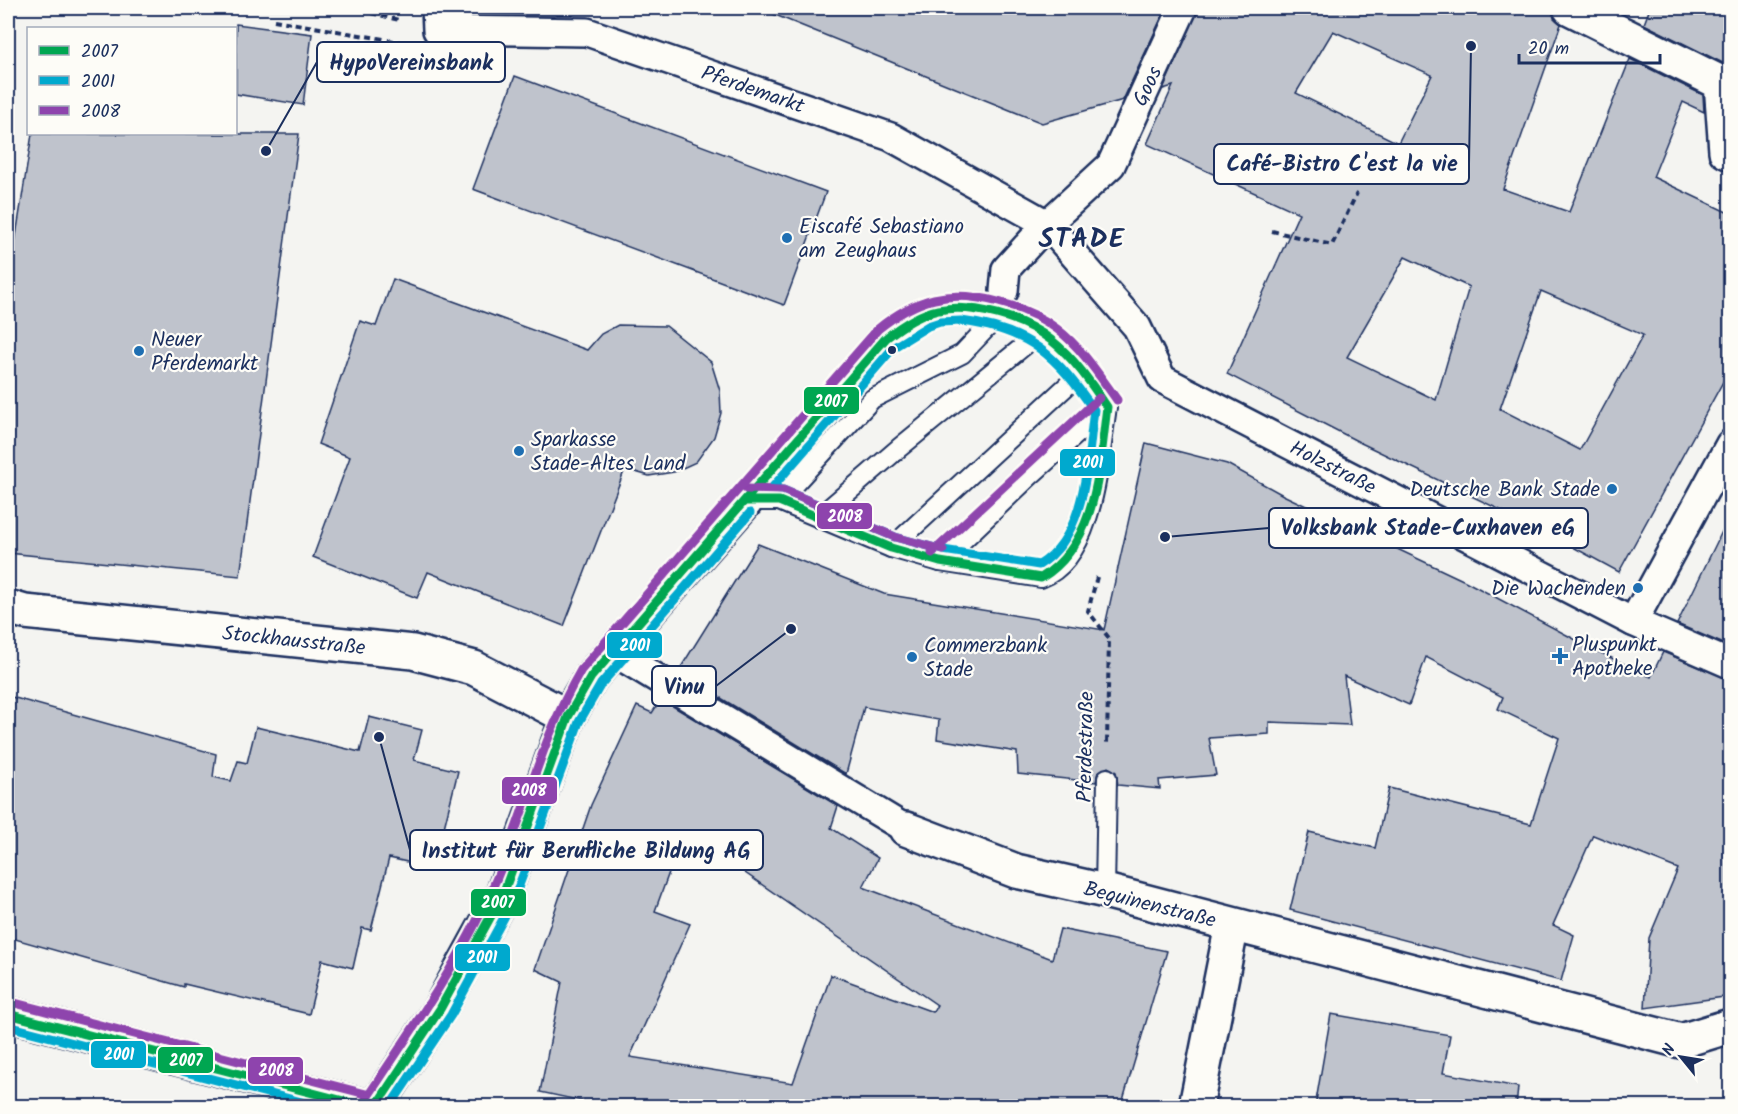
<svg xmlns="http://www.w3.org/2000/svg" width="1738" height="1114" font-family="Kalam,sans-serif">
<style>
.building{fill:#bfc3cc;stroke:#1b2f5e;stroke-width:1.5;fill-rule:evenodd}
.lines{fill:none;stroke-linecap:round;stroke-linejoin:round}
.service-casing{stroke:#1b2f5e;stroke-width:22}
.pedestrian-casing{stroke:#1b2f5e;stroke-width:32}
.minor-casing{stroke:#1b2f5e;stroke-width:38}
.secondary-casing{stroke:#1b2f5e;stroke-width:38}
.path{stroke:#1b2f5e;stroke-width:4;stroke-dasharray:6 4.5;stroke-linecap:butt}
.service{stroke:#fdfcf7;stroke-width:18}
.pedestrian{stroke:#fdfcf7;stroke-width:27}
.minor{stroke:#fdfcf7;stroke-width:33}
.secondary{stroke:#fdfcf7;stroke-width:33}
.bus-1-casing{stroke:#fdfcf7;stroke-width:14}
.bus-2-casing{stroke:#fdfcf7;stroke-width:14}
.bus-3-casing{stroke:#fdfcf7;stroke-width:14}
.bus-1{stroke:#00a651;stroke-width:9}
.bus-2{stroke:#00a9ce;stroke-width:9}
.bus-3{stroke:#8e44ad;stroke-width:9}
.poi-dot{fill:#1f6fb2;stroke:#fdfcf7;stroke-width:2}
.bus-dot{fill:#1b2f5e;stroke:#fdfcf7;stroke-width:2}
.labels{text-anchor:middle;stroke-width:4.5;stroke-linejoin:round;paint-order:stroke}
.street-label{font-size:21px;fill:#1b2f5e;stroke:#fdfcf7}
.poi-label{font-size:21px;fill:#1b2f5e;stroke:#fdfcf7;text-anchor:start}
.district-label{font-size:27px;font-weight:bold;letter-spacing:1.5px;fill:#1b2f5e;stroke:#fdfcf7}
.leader{fill:none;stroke:#1b2f5e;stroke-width:2}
.callout-dot{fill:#1b2f5e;stroke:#fdfcf7;stroke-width:2}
.callout{fill:#fdfcf7;stroke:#1b2f5e;stroke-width:2}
.callout-label{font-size:22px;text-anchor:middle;font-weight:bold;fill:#1b2f5e}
.line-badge{stroke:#fdfcf7;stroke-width:2}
.badge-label{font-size:16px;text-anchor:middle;font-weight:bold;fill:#fff}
</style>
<rect width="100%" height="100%" fill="#f4f4f1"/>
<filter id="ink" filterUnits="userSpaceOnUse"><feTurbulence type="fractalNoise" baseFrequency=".0167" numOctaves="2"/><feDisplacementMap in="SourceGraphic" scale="12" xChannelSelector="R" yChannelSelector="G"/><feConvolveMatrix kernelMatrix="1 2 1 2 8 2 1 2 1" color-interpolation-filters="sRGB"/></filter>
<g filter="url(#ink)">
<g class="building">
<path d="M758,8H1166L1123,100L1042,123Z"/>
<path d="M1199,8H1552L1554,18L1561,24L1503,189L1569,212L1630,59L1703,95L1704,112L1683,102L1653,177L1731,214V367L1619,572L1538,528L1361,443L1227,374L1299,213L1147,144L1173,86L1163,89ZM1333,31L1432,75L1398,143L1296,93ZM1405,257L1469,287L1436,400L1347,357ZM1541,291L1643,335L1580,450L1500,409Z"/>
<path d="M1650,8H1731V67L1644,24Z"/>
<path d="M236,24L312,34L303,105L236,94Z"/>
<path d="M515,76L826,192L784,305L473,189Z"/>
<path d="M32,134H299L240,576L8,553V287Z"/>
<path d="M393,279L587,350L601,334L618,325L666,326L711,362L720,391L721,413L714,437L696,462L674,472L649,476L625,469L564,626L428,572L417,598L313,557L350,457L318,444L360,321L376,326Z"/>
<path d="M1146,443L1227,464L1283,495L1465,581L1595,650L1651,677L1663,652L1731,680V996L1645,1008L1649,938L1678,869L1593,835L1553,925L1574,935L1561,981L1290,910L1309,832L1375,848L1389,788L1531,824L1559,738L1498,709L1503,697L1426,657L1409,705L1344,676L1350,725L1269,722V734L1209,738L1216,775L1159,780L1160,789L1118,785L1116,772L1108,767L1098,772L1096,782L1018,774L1017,752L937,739L939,720L864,707L846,774L678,672L758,544L884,594L1104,630Z"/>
<path d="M1731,513V647L1677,624Z"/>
<path d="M8,696L216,754L213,777L231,781L238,761L247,763L256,727L360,752L369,717L422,730L414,760L458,771L434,868L389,858L371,930L362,928L353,968L322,960L309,1014L184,984V987L8,937Z"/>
<path d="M661,699L838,806L831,828L878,858L863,887L1052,959L1060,929L1167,951L1121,1107H610L540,1092L562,982L535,969L591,805L637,706L652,713ZM684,831L937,1005L933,1012L831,975L793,1083L630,1057L690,924L655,911Z"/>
<path d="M1331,1014L1450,1035L1443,1073L1518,1087L1516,1107H1315Z"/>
</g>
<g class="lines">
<g class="service-casing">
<g id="service">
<path d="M940,310C959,311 982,309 1001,315C1049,328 1079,368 1107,407C1099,457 1095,558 1041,578L940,562L891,548L779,501H746L886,338L902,324Z"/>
<path d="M779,501L872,399L962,354L1000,314L1001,307"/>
<path d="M819,517L899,448L1041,332"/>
<path d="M891,548L1082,372"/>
<path d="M940,562L1030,476L1107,407"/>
<path d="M1105,891L1107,778"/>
</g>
</g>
<g class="pedestrian-casing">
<g id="pedestrian">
<path d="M436,8L437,30L587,32L891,137L1047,224L1137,327L1162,379L1633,622L1730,664"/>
<path d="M1004,291L1006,269L1047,224L1111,165L1183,8"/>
<path d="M1633,622L1730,444"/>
<path d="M612,651L906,829"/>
</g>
</g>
<g class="minor-casing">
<g id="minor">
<path d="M1570,8L1721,83L1726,151L1730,153"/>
<path d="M8,607L25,612L413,652L474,668L568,717"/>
<path d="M906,829L1016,871L1105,891L1681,1041L1730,1026"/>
<path d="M376,1106L440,1009L503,894L568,717L591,677L746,501"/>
<path d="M1196,1106L1232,925"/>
</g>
</g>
<g class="secondary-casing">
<path id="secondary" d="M8,1014L363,1106"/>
</g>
<g class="path">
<path d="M351,8L399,20"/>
<path d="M1514,15L1518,8"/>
<path d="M274,20L400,42"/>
<path d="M1272,231L1332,245L1357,193"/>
<path d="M1097,577L1088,611L1109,638L1107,744"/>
</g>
<use href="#service" class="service"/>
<use href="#pedestrian" class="pedestrian"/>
<use href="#minor" class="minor"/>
<use href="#secondary" class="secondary"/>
<g class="bus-1-casing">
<g id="bus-1">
<path d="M8,1014L363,1106"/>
<path d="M376,1106L440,1009L503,894L568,717L591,677L886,338C901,326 919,314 938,310C973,303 1024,318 1051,340C1074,358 1091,383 1107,407C1099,467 1098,543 1041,578L940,562L891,548L779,501H746"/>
</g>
</g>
<g class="bus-2-casing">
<g id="bus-2">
<path d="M961,321C1029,329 1057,356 1094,410C1087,461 1087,536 1039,565L943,550L895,537L783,490L771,489L894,347L928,326L940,322Z"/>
<path d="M8,1026L317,1106"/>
<path d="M390,1106L451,1015L514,899L579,722L601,684L750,513"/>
</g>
</g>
<g class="bus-3-casing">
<g id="bus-3">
<path d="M746,489L783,490L895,537L943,550"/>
<path d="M932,553L1099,398"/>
<path d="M11,1002L366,1094"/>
<path d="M366,1099C410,1033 460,961 492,889C525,816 540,740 581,670L878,329C894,316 913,304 934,299C972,290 1027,306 1057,329C1082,348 1099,375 1117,400"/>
</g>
</g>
<use href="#bus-1" class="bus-1"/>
<use href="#bus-2" class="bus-2"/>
<use href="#bus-3" class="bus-3"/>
</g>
</g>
<g class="poi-dot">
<circle cx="787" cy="238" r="6"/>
<circle cx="139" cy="351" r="6"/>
<circle cx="519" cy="451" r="6"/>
<circle cx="1612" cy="489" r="6"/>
<circle cx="1638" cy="588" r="6"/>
<path d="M1557 647h6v6h6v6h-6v6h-6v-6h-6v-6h6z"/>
<circle cx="912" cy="657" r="6"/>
</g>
<circle class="bus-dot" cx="892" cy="350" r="5"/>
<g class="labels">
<g class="street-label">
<text transform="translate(1147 86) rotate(-65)" y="7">Goos</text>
<text transform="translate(753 89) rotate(19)" y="7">Pferdemarkt</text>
<text transform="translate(1333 467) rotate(27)" y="7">Holzstraße</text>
<text transform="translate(294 640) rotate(6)" y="7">Stockhausstraße</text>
<text transform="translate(1085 747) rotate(-89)" y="7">Pferdestraße</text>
<text transform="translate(1150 904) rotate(14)" y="7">Beguinenstraße</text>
</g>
<g class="poi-label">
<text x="799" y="233">Eiscafé Sebastiano<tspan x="799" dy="24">am Zeughaus</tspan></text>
<text x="151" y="346">Neuer<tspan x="151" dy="24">Pferdemarkt</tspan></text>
<text x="531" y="446">Sparkasse<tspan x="531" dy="24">Stade-Altes Land</tspan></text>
<text x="1600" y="496" text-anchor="end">Deutsche Bank Stade</text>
<text x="1626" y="595" text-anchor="end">Die Wachenden</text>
<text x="1572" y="651">Pluspunkt<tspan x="1572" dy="24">Apotheke</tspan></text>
<text x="924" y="652">Commerzbank<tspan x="924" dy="24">Stade</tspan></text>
</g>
<g class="district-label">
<text x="1082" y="247">STADE</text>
</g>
</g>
<path class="leader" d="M266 151L317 62M1471 46L1469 164M1165 537L1269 528M791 629L716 686M379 737L410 850"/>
<g class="callout-dot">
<circle cx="266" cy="151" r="6"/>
<circle cx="1471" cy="46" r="6"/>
<circle cx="1165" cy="537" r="6"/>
<circle cx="791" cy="629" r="6"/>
<circle cx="379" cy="737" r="6"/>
</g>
<g class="callout">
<rect x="317" y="42" width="188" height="40" rx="6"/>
<rect x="1214" y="144" width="255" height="40" rx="6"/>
<rect x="1269" y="508" width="319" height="40" rx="6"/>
<rect x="652" y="666" width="64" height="40" rx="6"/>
<rect x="410" y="830" width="353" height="40" rx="6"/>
</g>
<g class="callout-label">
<text x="411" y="70">HypoVereinsbank</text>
<text x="1342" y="171">Café-Bistro C'est la vie</text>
<text x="1428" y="535">Volksbank Stade-Cuxhaven eG</text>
<text x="684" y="694">Vinu</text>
<text x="586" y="858">Institut für Berufliche Bildung AG</text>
</g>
<g class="line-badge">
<rect x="803" y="386" width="57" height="29" rx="6" fill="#00a651"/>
<rect x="1059" y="448" width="57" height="29" rx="6" fill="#00a9ce"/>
<rect x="816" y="502" width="57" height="28" rx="6" fill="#8e44ad"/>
<rect x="606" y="631" width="57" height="28" rx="6" fill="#00a9ce"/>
<rect x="501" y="776" width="57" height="29" rx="6" fill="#8e44ad"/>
<rect x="470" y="888" width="57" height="29" rx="6" fill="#00a651"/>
<rect x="454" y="943" width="57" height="29" rx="6" fill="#00a9ce"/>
<rect x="90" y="1040" width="57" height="29" rx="6" fill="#00a9ce"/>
<rect x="157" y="1046" width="57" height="28" rx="6" fill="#00a651"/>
<rect x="247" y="1056" width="57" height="29" rx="6" fill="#8e44ad"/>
</g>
<g class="badge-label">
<text x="831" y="407">2007</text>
<text x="1088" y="468">2001</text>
<text x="845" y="522">2008</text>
<text x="635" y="651">2001</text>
<text x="529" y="796">2008</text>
<text x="498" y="908">2007</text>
<text x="482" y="963">2001</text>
<text x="119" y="1060">2001</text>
<text x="186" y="1066">2007</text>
<text x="276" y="1076">2008</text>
</g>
<rect width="1738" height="1114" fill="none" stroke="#fdfcf7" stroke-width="30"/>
<rect x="15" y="15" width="1708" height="1084" fill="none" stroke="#1b2f5e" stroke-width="2" filter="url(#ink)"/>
<rect x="27" y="27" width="210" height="108" fill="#fdfcf7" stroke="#a3aaba" stroke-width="1.5"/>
<rect x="39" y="46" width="30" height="9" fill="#00a651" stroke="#a3aaba" stroke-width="1.5"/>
<text x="81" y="57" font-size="18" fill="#1b2f5e">2007</text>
<rect x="39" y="76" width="30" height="9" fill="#00a9ce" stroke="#a3aaba" stroke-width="1.5"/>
<text x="81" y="87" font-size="18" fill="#1b2f5e">2001</text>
<rect x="39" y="106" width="30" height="9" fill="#8e44ad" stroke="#a3aaba" stroke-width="1.5"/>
<text x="81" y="117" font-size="18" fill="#1b2f5e">2008</text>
<g transform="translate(1681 1057) rotate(300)" stroke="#fdfcf7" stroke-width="4.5" paint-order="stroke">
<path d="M0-4.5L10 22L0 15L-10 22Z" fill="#1b2f5e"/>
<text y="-9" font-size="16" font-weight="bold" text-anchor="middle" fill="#1b2f5e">N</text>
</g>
<path d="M1519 54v9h141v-9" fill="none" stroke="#1b2f5e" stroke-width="3"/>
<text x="1528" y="54" font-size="18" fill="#1b2f5e" stroke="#fdfcf7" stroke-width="4.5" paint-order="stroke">20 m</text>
</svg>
